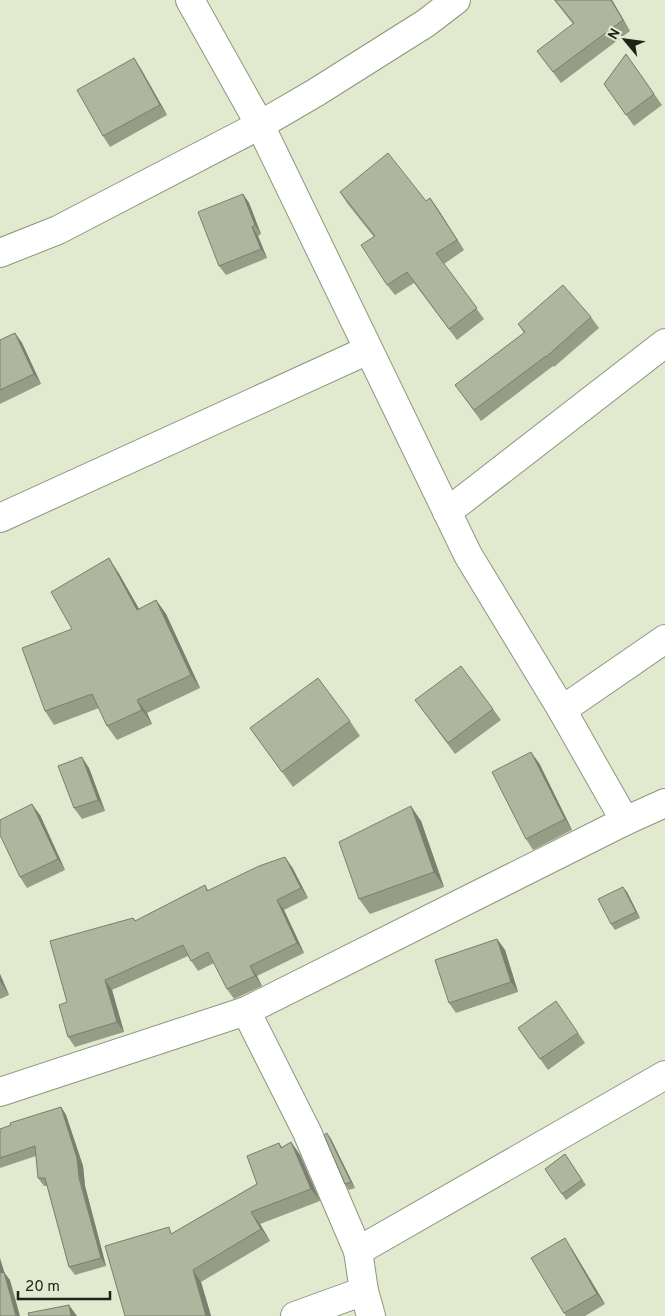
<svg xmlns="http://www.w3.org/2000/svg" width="665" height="1316" font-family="Overpass,sans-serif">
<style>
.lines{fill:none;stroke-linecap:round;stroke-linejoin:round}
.minor-casing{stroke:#8e967e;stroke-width:30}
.minor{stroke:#fff;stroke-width:28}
.wall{fill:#969d87}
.shaded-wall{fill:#7a7f6e}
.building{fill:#aeb69d;stroke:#7a7f6e}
</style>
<rect width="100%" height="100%" fill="#e1eacf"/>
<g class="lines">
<g class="minor-casing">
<g id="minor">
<path d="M190,0L260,125L468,555L562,710L625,821"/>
<path d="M0,253L58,230L260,125L315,93L426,23L456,0"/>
<path d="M447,512L665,343"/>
<path d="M0,518L368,350"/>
<path d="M562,710L665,639"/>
<path d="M246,1011L307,1132L358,1251L364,1291L371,1316"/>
<path d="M0,1092L246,1011L625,821L665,803"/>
<path d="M358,1251L665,1075"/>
<path d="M295,1316L364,1291"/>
</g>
</g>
<use href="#minor" class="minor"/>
</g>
<g class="wall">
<path d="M554,0H612L630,31L561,83L537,51L573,24Z"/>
<path d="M626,54L662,105L634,126L604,84Z"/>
<path d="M134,58L141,69L167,115L110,147L103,136Z"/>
<path d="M340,192L426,201L430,198L464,250L444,264L484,319L457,340L414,283L395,295L387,285L374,237L347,203Z"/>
<path d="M243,194L249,203L261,234L258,236L267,258L226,275L219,266Z"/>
<path d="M591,317L599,328L554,367L553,366L481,421L455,385L524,333L518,324Z"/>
<path d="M15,333L22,343L41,384L0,404V340Z"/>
<path d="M118,572L139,609L156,600L166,614L200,688L147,713L152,724L117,740L107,726L99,708L54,725L45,711L72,629Z"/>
<path d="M415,700L493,709L501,720L455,754Z"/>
<path d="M350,721L360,736L293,787L250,728Z"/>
<path d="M539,763L572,830L533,850L526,839Z"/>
<path d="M89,768L105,811L82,819L74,808Z"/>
<path d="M40,815L65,870L27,888L20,877Z"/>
<path d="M421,821L444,887L370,914L359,899Z"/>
<path d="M292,867L308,898L284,910L304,953L257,976L262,986L234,999L227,989L214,963L198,971L188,956L112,990L124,1032L75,1047L68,1037L67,1002L133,918L136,921L205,885L208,890Z"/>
<path d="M627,892L640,918L615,930L611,924Z"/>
<path d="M497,939L505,950L518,992L456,1013L449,1003Z"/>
<path d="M0,974L9,995L0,999Z"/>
<path d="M556,1001L585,1043L548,1070L518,1028Z"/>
<path d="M61,1107L66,1115L83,1166L85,1186L106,1266L75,1275L69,1267L47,1186H44L38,1178L36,1156L0,1168V1129Z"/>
<path d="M331,1139L355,1188L349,1190L345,1184Z"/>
<path d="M291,1142L300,1155L320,1201L260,1224L270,1241L201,1282L211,1316H125L173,1233L257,1184L279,1143L282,1147Z"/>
<path d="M565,1154L586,1185L566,1200L545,1169Z"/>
<path d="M572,1249L605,1304L585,1316H566L564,1313Z"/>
</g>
<g class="shaded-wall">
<path d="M611,0H612L630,31L623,20Z"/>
<path d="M134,58L141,69L167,115L160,105Z"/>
<path d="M243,194L249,203L261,234L255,225Z"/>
<path d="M430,198L438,209L464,250L457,240Z"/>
<path d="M252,227L258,236L267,258L261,249Z"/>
<path d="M15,333L22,343L41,384L34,374Z"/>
<path d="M109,558L118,572L147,623L137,610Z"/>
<path d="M156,600L166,614L200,688L191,675Z"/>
<path d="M137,700L147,713L152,724L142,710Z"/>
<path d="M531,752L539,763L572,830L565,819Z"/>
<path d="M82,757L89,768L105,811L98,800Z"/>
<path d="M32,804L40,815L65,870L58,859Z"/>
<path d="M411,806L421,821L444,887L434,872Z"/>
<path d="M285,857L292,867L308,898L301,888Z"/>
<path d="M623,887L627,892L640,918L636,912Z"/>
<path d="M277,900L284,910L304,953L297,943Z"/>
<path d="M497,939L505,950L518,992L511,982Z"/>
<path d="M250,966L257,976L262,986L255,976Z"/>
<path d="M0,974L9,995L2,984L0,981Z"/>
<path d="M105,980L112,990L124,1032L117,1022Z"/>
<path d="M61,1107L66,1115L83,1166L85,1186L106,1266L101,1258Z"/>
<path d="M327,1133L331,1139L355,1188L351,1182Z"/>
<path d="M291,1142L300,1155L320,1201L311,1189Z"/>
<path d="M251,1212L260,1224L270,1241L261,1229Z"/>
<path d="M565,1238L572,1249L605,1304L597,1294Z"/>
<path d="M0,1258L7,1281L1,1273L0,1270Z"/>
<path d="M193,1270L201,1282L211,1316H206Z"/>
<path d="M4,1272L10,1280L20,1316H16Z"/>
<path d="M69,1305L77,1316H71Z"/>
</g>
<g class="building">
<path d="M555,0H611L623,20L553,72L537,51L574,23Z"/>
<path d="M626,54L654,94L626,115L604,84Z"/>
<path d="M134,58L160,105L103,136L77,90Z"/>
<path d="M388,153L426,201L430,198L457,240L436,253L477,308L449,329L407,272L387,285L361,245L375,236L340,192Z"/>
<path d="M243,194L255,225L252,227L261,249L219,266L198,212Z"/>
<path d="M563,285L591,317L546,357V356L474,410L455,385L525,332L518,324Z"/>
<path d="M15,333L34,374L0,390V340Z"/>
<path d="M109,558L137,610L156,600L191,675L137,700L142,710L107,726L92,694L45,711L22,648L72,629L51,592Z"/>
<path d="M461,666L493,709L448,743L415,700Z"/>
<path d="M318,678L350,721L282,772L250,728Z"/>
<path d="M531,752L565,819L526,839L492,772Z"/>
<path d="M82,757L98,800L74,808L58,766Z"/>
<path d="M32,804L58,859L20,877L0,835V820Z"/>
<path d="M411,806L434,872L359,899L339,842Z"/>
<path d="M285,857L301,888L277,900L297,943L250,966L255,976L227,989L208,952L191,961L183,945L105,980L117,1022L68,1037L59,1005L67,1002L50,941L133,918L135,921L205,885L207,891L259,866Z"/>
<path d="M623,887L636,912L611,924L598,899Z"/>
<path d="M497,939L511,982L449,1003L435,960Z"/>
<path d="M556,1001L578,1033L540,1059L518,1028Z"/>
<path d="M61,1107L77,1158L79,1178L101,1258L69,1267L45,1178H38L35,1146L0,1158V1129L11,1125L10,1123Z"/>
<path d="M327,1133L351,1182L345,1184L324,1135Z"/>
<path d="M291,1142L311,1189L251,1212L261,1229L193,1270L206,1316H125L105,1246L169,1227L171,1234L257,1184L247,1156L279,1143L281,1148Z"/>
<path d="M565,1154L582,1180L562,1194L545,1169Z"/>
<path d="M565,1238L597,1294L564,1313L531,1258Z"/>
<path d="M0,1270L1,1273L4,1272L16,1316H0Z"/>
<path d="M69,1305L71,1316H29L28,1313Z"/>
</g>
<g transform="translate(625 40) rotate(299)" stroke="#e1eacf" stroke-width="4" paint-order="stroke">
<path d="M0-4L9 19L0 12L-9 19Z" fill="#1f2219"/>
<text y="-8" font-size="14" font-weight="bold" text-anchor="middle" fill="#1f2219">N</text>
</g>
<path d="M18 1291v8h92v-8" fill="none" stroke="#1f2219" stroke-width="2.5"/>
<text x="25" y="1291" font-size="15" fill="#1f2219" stroke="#e1eacf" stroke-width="4" paint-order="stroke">20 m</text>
</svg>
